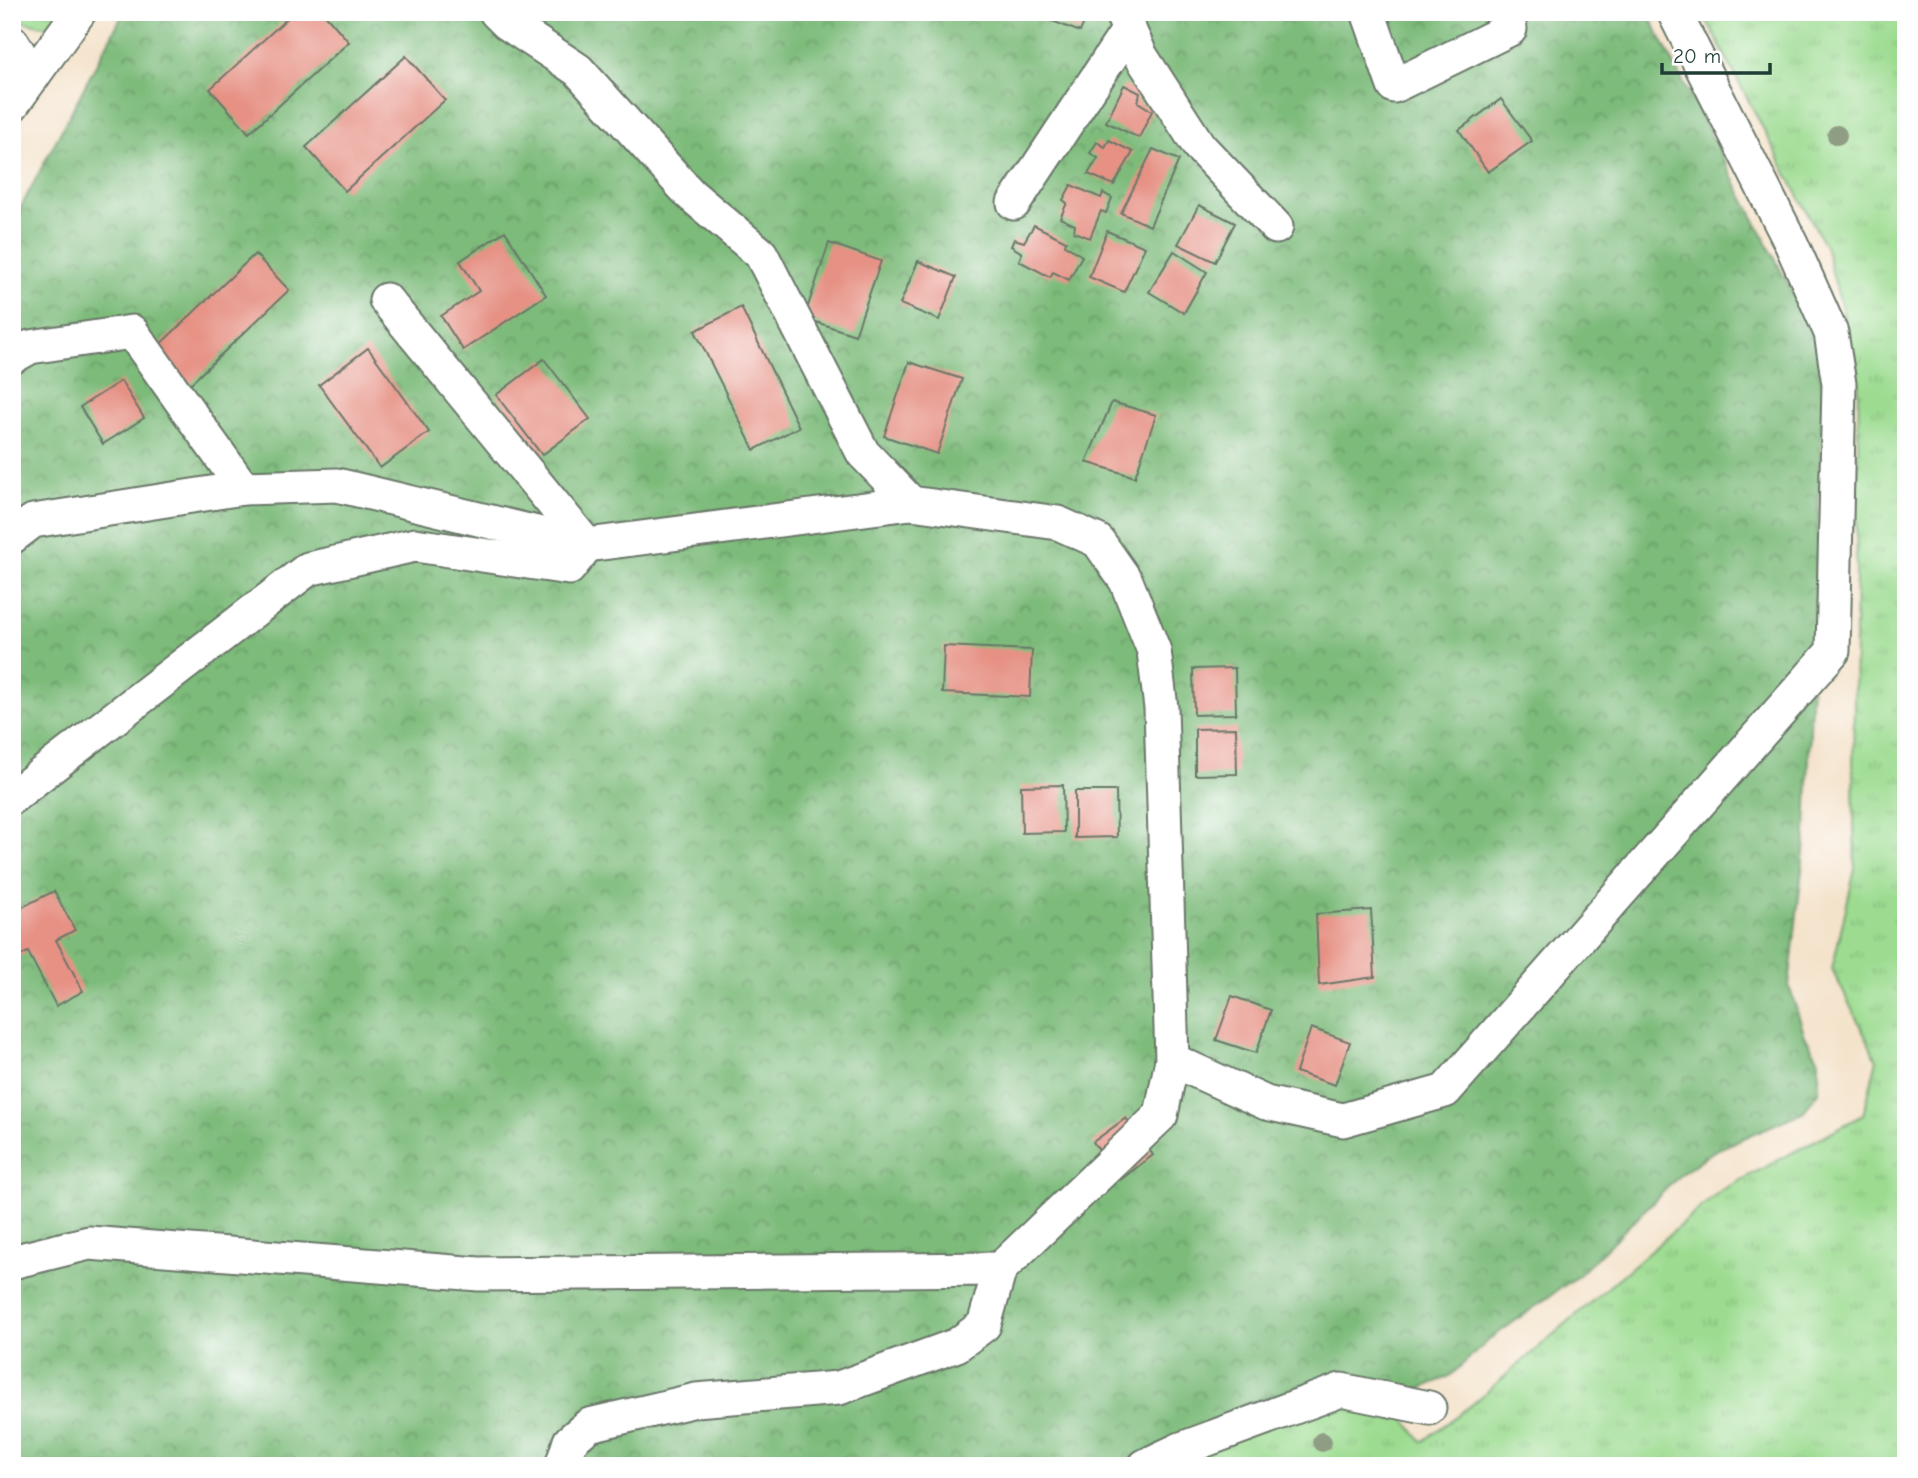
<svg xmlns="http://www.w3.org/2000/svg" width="1918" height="1478" font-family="'Comic Neue',sans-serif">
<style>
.grass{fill:url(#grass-tufts);stroke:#5e8c62;stroke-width:2}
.forest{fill:url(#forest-crowns);stroke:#4e7c57;stroke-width:2}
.building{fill:#e69184}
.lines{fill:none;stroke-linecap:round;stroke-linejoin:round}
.minor-casing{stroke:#6a7769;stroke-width:37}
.minor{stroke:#fff;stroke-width:33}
.tree{fill:#909d85}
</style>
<defs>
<pattern id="grass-tufts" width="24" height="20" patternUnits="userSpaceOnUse" patternTransform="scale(1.75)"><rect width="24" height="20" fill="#9cdb90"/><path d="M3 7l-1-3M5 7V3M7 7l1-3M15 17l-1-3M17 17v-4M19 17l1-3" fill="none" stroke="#86bd7d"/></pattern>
<pattern id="forest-crowns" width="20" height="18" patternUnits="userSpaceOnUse" patternTransform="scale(1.75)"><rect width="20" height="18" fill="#7dbb7a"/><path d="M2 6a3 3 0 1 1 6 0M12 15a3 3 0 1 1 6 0" fill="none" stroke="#669965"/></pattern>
</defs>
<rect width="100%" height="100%" fill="#fff"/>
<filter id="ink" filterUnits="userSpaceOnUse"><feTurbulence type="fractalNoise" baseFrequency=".0143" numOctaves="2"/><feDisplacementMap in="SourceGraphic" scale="14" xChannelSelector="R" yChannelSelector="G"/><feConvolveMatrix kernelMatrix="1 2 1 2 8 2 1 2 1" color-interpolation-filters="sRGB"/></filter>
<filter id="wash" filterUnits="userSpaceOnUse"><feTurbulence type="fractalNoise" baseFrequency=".00686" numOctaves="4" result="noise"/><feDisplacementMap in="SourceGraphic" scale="28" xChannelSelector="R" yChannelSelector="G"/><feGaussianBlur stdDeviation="1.57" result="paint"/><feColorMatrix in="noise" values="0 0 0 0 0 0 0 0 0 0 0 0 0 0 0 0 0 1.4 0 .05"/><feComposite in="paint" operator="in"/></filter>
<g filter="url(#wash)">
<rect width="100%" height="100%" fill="#f4e3cb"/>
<g class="grass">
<path d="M15,12H60L49,27L20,21Z"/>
<path d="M1702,12H1906V1466H1069L1234,1411L1336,1372L1356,1374L1378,1382L1422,1442L1475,1402L1720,1191L1863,1115L1877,1060L1832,969L1855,869L1853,772L1859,372L1825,246Z"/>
</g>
<path class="forest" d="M124,12H1647L1814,334L1823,393L1806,833L1789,986L1805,1036L1819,1060V1092L1803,1112L1714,1151L1681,1174L1579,1275L1490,1339L1450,1376L1420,1389L1378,1382L1356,1374L1336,1372L1247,1404L1115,1466H12V224Z"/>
<g id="blocks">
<g class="building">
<path d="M294,12H323L349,42L249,133L210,89Z"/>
<path d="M1044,12H1088L1080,32L1042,17Z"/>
<path d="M406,56L445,100L345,191L306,147Z"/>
<path d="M1124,85L1140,93L1138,102L1152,111L1139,138L1106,122Z"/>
<path d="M1501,99L1532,141L1488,172L1459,130Z"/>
<path d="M1109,140L1133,152L1114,185L1088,174L1098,158L1090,153L1097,142L1105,147Z"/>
<path d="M1153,149L1179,160L1150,226L1121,213Z"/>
<path d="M1071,185L1101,198L1103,193L1112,198L1106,213L1101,211L1090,238L1074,232L1075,225L1060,218L1067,203L1063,200Z"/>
<path d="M1199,205L1235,223L1215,262L1178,244Z"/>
<path d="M1034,225L1066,241L1065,245L1082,256L1069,280L1053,272L1050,277L1019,261L1022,253L1011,246L1014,239L1024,242Z"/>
<path d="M505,231L546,295L463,350L441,316L479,291L460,261Z"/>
<path d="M1107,231L1145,247L1124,292L1089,277Z"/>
<path d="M829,243L881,261L855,335L804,318Z"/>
<path d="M1174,251L1207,272L1184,313L1149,292Z"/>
<path d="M255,254L289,290L188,386L154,350Z"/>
<path d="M918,261L956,277L939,320L900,304Z"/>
<path d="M741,307L799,427L754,450L695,331Z"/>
<path d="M368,348L429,432L380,468L319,385Z"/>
<path d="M544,359L590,419L542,455L496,395Z"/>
<path d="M909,362L962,379L937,454L884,436Z"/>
<path d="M121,381L144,418L103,444L80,407Z"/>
<path d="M1112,402L1156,415L1135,477L1086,462Z"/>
<path d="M944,646L1032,650L1030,697L942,693Z"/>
<path d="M1235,668L1236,714L1194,715L1193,669Z"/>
<path d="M1236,728L1237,774L1195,775V729Z"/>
<path d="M1063,785L1064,832L1022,833L1021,786Z"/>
<path d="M1075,791H1116L1117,837L1075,838Z"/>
<path d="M54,891L75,930L56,940L83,991L56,1006L28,952L12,960V912Z"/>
<path d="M1371,910L1375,977L1319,985L1316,914Z"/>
<path d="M1232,996L1271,1010L1256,1053L1216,1040Z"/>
<path d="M1311,1028L1350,1042L1335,1085L1296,1072Z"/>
<path d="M1126,1118L1153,1155L1120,1180L1093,1142Z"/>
</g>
</g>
</g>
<g filter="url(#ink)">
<use href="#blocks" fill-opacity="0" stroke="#6a7769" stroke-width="2"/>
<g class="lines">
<g class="minor-casing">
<g id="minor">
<path d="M496,12L507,23L578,70L690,194L761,254L863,453L911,503"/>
<path d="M1121,12L1141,56L1199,146L1276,227"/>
<path d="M1368,12L1394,86L1510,29L1505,12"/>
<path d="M12,42L33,76"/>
<path d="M12,105L79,12"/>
<path d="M1014,203L1129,29"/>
<path d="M12,357L30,347L132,332L243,488"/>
<path d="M12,537L33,521L243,488L337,485L587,545L911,503L1058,523L1098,541L1126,581L1154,651L1161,708L1172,1060L1161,1115L1000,1269L984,1325L957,1345L839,1388L696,1400L589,1425L570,1441L562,1466"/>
<path d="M12,797L308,569L415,545L569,568L587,545L386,300"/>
<path d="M1172,1060L1266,1103L1343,1120L1445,1091L1833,651L1839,384L1831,333L1791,243L1674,12"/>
<path d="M12,1262L89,1243L479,1274L1000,1269"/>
<path d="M1145,1466L1181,1449L1341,1390L1429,1408"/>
</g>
</g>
<use href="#minor" class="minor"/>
</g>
<g class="tree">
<circle cx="1837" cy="135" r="10"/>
<circle cx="1322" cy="1442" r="10"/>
</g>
</g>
<rect width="1918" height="1478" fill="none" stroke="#fff" stroke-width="42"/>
<path d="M1662 63v10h108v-10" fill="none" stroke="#1f3d34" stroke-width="3.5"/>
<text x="1673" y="63" font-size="21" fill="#1f3d34" stroke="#ffffff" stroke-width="5" paint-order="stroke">20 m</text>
</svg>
